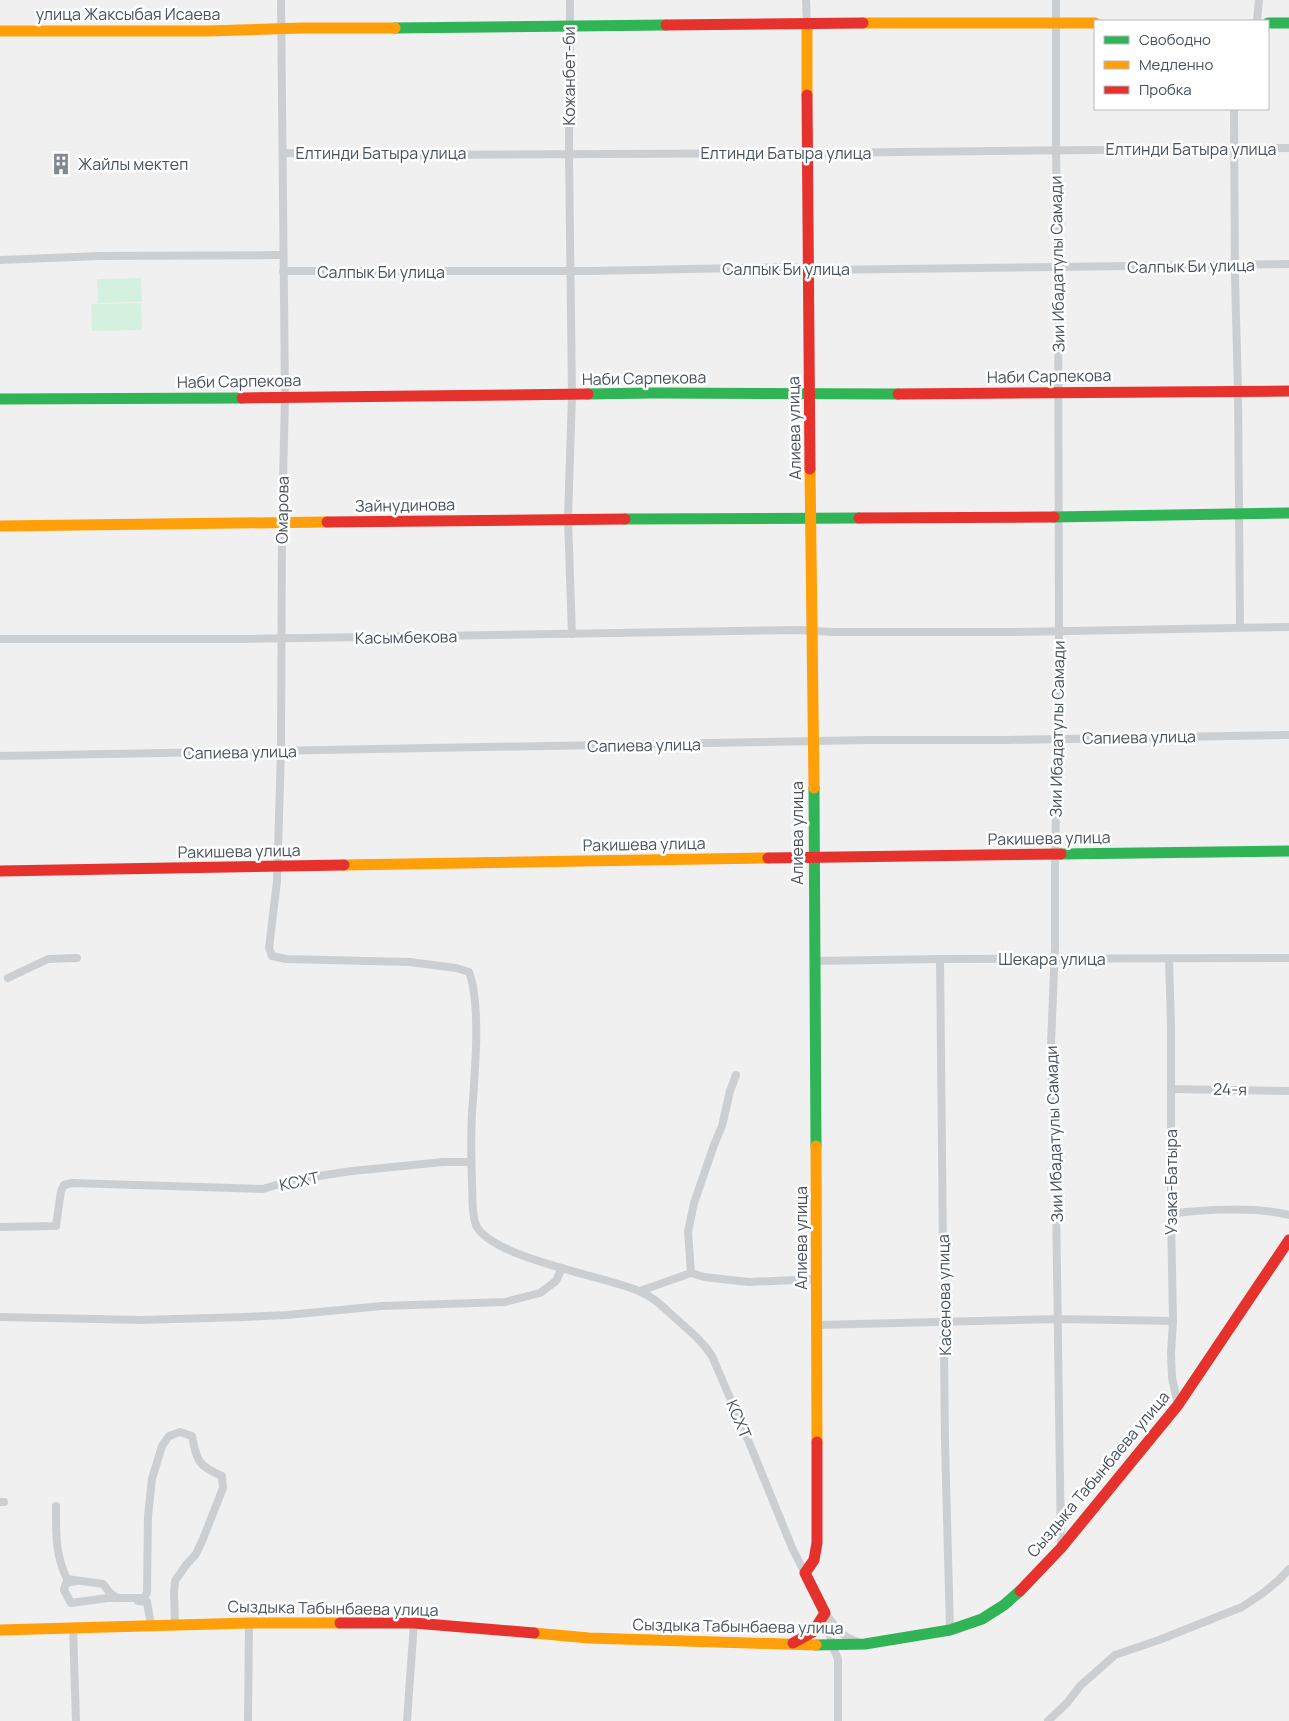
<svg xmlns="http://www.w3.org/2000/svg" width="1289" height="1721" font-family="Manrope,sans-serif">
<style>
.green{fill:#d4f1e0}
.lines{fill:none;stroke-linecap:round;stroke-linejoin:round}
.street{stroke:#cccfd1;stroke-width:8}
.fast{stroke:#30b455;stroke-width:11}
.slow{stroke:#ff9f0a;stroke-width:11}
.jam{stroke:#e5322d;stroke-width:11}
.labels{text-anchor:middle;stroke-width:5;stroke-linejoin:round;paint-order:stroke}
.street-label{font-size:16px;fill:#47525e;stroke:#fff}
.poi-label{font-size:16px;fill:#47525e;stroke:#fff;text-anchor:start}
</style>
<rect width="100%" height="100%" fill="#f1f0f0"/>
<g class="green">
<path d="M141,278L142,302L98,303L97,279Z"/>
<path d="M141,303L142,330L92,331L91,304Z"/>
</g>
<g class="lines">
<g class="street">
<path d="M281,0L285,397L282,523L281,751L277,881L269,948L272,956L286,959L410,962L456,968L469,972C473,982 474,991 475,1002C478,1036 475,1066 473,1100C470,1128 471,1155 472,1183C473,1196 471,1213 476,1225C491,1258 604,1276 639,1291C653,1297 662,1306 672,1315C687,1329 701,1339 712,1356L751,1447L793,1550L805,1573"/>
<path d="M570,0L569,153L572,395L568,519L572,634"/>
<path d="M806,0L807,23"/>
<path d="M1056,0V149L1058,266L1059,630L1058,739L1055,855V945L1051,1045L1056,1201L1061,1548"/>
<path d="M1257,21L1259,0"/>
<path d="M1234,109L1235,277L1238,391L1240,627"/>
<path d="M283,153L407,155L807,153L1289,148"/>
<path d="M0,260L100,256L283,255"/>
<path d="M283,271H589L792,267L815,270L1289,264"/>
<path d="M0,639H244L800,630L832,632H1015L1289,627"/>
<path d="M0,756L870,740H1009L1289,735"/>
<path d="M940,959L945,1443L950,1630"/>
<path d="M1169,959L1171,1025V1216L1173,1321L1171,1354L1172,1378L1178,1405"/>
<path d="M815,961L940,959L1289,958"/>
<path d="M8,978L48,959L77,958"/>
<path d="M1171,1089L1289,1091"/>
<path d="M1171,1214C1202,1209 1259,1207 1289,1215"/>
<path d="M0,1227L56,1226L61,1191L64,1185L72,1183L263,1189L292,1180L352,1171L443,1162H471"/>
<path d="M691,1273L688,1232L694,1203L714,1145L722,1126L730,1091L736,1075"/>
<path d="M640,1291L691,1273L704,1277L749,1282L818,1279"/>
<path d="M0,1317L142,1320L243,1317L287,1315L382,1306L505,1302L540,1293L556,1281L562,1268"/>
<path d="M817,1325L1058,1319L1173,1321"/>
<path d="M0,1502H4"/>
<path d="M56,1506C56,1531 55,1555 67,1579L103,1584L110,1593L117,1598"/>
<path d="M76,1581L66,1583L64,1590L71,1603L108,1598H144L147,1593L148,1516L152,1479L162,1446L169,1436L180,1432L192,1436C197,1461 198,1466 222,1476L223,1488L203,1539L196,1554L186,1565L175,1581L174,1592L175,1625"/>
<path d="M138,1601L147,1602L151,1625"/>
<path d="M825,1613L832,1645L838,1659V1721"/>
<path d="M828,1617C838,1630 842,1637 858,1642"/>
<path d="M73,1627L76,1721"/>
<path d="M248,1721L249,1623"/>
<path d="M407,1721L414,1623"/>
<path d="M1048,1721L1067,1703L1080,1686L1115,1655L1159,1640L1242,1607L1263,1593L1280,1579L1289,1569"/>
</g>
<g class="fast">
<path d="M1268,23H1289"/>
<path d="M395,28L666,25"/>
<path d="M588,394L653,393L898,394"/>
<path d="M0,399L242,398"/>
<path d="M1054,517L1289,513"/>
<path d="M625,519L859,518"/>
<path d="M814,788L816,1146"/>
<path d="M1061,854L1289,851"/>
<path d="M816,1645L865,1644L950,1630L982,1619L1004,1605L1020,1591"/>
</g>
<g class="slow">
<path d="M807,23V95"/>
<path d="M863,23H1095"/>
<path d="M0,31H207L302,28H395"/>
<path d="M810,469L814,788"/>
<path d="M0,526L327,522"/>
<path d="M344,865L768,858"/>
<path d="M816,1146L817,1442"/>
<path d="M0,1630L249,1623H340"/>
<path d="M534,1633L589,1638L816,1645"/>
</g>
<g class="jam">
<path d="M666,25L863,23"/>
<path d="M807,95L810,469"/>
<path d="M898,394L1289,391"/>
<path d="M242,398L588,394"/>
<path d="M859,518L1054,517"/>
<path d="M327,522L625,519"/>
<path d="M768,858L1061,854"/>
<path d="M0,871L344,865"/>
<path d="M1020,1591L1061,1548L1178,1405L1289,1240"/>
<path d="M340,1623H414L534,1633"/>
<path d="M793,1643L813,1632L825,1613L805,1573L814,1560L817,1543V1442"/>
</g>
</g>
<defs>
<g id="building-bare" transform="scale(1.725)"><path d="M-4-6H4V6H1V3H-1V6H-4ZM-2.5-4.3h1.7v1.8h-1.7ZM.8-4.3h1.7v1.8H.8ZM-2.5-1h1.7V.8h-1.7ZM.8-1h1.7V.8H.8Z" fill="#828991" stroke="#fff" stroke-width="2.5" paint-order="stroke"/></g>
</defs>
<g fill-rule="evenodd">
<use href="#building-bare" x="61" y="164"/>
</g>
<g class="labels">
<g class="street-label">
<text x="128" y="20">улица Жаксыбая Исаева</text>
<text transform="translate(569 76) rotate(-90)" y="6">Кожанбет-би</text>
<text x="1191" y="155">Елтинди Батыра улица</text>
<text x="381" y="159">Елтинди Батыра улица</text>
<text x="786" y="159">Елтинди Батыра улица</text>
<text transform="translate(1057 264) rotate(-91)" y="6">Зии Ибадатулы Самади</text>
<text transform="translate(1191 266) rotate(-1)" y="6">Салпык Би улица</text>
<text x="786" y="275">Салпык Би улица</text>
<text x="381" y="278">Салпык Би улица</text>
<text transform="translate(1049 376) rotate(-1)" y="6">Наби Сарпекова</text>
<text transform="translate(644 378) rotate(-1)" y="6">Наби Сарпекова</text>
<text transform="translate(239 381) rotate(-1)" y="6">Наби Сарпекова</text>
<text transform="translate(794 428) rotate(-91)" y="6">Алиева улица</text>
<text transform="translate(405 505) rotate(-1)" y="6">Зайнудинова</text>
<text transform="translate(282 510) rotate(-89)" y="6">Омарова</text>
<text transform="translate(406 637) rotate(-1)" y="6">Касымбекова</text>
<text transform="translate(1057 729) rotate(-89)" y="6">Зии Ибадатулы Самади</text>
<text transform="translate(1139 737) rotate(-1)" y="6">Сапиева улица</text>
<text transform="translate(644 745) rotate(-1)" y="6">Сапиева улица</text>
<text transform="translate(240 752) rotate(-1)" y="6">Сапиева улица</text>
<text transform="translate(797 833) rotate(-90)" y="6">Алиева улица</text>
<text transform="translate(1049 838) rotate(-1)" y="6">Ракишева улица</text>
<text transform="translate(644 844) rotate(-1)" y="6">Ракишева улица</text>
<text transform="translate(239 851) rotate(-1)" y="6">Ракишева улица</text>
<text x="1052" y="965">Шекара улица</text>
<text transform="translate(1230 1089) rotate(1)" y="6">24-я</text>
<text transform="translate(1054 1134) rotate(-92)" y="6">Зии Ибадатулы Самади</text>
<text transform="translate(299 1181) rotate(-12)" y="6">КСХТ</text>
<text transform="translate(1171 1182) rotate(-90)" y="6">Узака-Батыра</text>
<text transform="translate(801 1238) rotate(-90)" y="6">Алиева улица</text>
<text transform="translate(944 1295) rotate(-91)" y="6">Касенова улица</text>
<text transform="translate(739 1419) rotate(67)" y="6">КСХТ</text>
<text transform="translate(1098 1474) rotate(-50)" y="6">Сыздыка Табынбаева улица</text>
<text transform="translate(333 1608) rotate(1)" y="6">Сыздыка Табынбаева улица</text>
<text transform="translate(738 1626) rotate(1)" y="6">Сыздыка Табынбаева улица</text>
</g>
<g class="poi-label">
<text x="78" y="170">Жайлы мектеп</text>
</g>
</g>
<rect x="1094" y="20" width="175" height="90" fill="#ffffff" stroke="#b5babf"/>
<rect x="1104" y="36" width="25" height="8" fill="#30b455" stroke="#b5babf"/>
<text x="1139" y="45" font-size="15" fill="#47525e">Свободно</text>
<rect x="1104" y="61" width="25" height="8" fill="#ff9f0a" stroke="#b5babf"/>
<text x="1139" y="70" font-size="15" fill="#47525e">Медленно</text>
<rect x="1104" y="86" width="25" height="8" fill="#e5322d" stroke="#b5babf"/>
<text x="1139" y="95" font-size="15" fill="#47525e">Пробка</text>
</svg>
